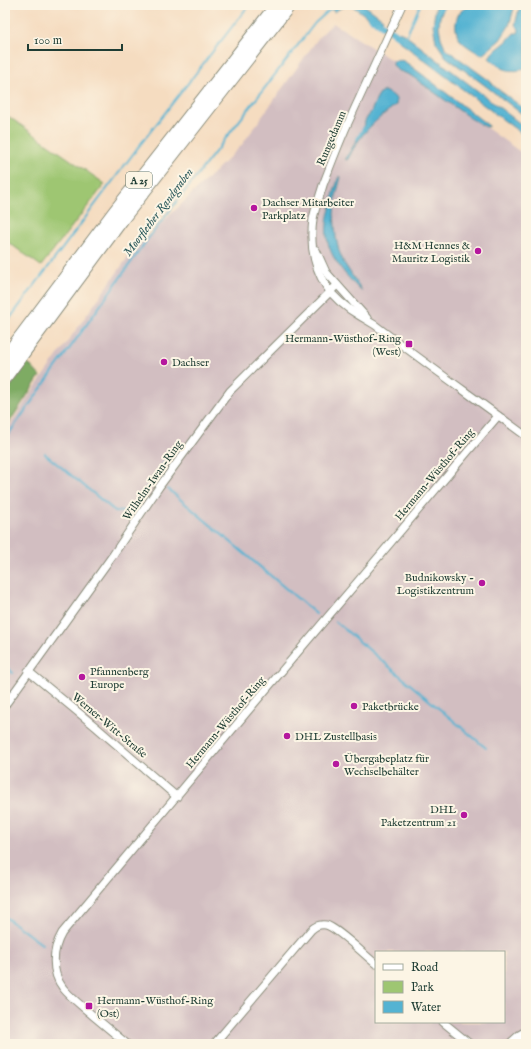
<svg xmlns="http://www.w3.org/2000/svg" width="531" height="1049" font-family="'IM FELL English',serif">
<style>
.industrial{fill:#d2bec1;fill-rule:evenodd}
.green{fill:#9ec672;stroke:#5e8253}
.forest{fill:#7eab64;stroke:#4e744c}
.water{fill:#54b3d2;stroke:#3a7883}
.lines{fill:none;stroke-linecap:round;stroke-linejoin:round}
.stream{stroke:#54b3d2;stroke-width:2}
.canal{stroke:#54b3d2;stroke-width:7}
.minor-casing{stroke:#8a8c7a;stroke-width:9}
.motorway-casing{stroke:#8a8c7a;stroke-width:15}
.minor{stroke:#fff;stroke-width:7}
.motorway{stroke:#fff;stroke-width:13}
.poi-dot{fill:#b5179e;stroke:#fcf5e5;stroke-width:1.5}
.labels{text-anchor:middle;stroke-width:4;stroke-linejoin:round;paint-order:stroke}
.shield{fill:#fcf5e5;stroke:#617469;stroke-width:1}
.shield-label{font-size:10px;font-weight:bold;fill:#1f3d34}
.street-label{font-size:11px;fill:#1f3d34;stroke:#fcf5e5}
.poi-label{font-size:11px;fill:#1f3d34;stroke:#fcf5e5;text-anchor:start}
.water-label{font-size:12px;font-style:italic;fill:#2c5a5c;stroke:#fcf5e5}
</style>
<rect width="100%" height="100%" fill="#fcf5e5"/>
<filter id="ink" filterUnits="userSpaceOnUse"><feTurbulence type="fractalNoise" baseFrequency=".025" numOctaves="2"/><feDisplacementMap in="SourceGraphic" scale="8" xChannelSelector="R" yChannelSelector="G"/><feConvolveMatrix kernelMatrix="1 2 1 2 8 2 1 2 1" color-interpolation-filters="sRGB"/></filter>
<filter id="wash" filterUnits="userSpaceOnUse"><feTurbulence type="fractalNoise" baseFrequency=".012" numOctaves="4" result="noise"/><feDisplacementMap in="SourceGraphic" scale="16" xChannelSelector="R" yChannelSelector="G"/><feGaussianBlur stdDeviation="0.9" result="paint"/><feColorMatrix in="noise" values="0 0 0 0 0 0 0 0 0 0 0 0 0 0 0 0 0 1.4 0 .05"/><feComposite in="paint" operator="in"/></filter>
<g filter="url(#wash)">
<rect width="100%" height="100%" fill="#f5dcc0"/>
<path class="industrial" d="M333,23L393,61L526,156V1044H5V433L28,397L131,253L241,146L319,37ZM376,952H504V1022H376Z"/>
<path class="green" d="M5,114L105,184L41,266L5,240Z"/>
<path class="forest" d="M27,362L40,376L5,429V395Z"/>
<g class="water">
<path d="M329,5H364L383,19L379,26L354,7C347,5 340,7 335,12L328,7Z"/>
<path d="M436,5H445L440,17L439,27L441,38L446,49L490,81L495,87L526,110V117L483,84L446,57L436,42L433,25Z"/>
<path d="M473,5H515L509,26L500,40L482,55C476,52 466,46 461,41C454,33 454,18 461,11C464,8 469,7 473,5Z"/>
<path d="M520,5H526V69C507,73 503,70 489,58L492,53L506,42L514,33H518L519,29L515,25Z"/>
<path d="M400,31L526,128V137L400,42L397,38Z"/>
<path d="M399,60L404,61L423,75L489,126L486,127L470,118L410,75L397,70L393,65V61Z"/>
<path d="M384,91C391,94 398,96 396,105C375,120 359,135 348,159L346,160V158L364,128L365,121L371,112L375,102L381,92Z"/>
<path d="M340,176L341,177L336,196L334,214L336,238L339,251L344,263L361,289V291C344,273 323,252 327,224C327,218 329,212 331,206C333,196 335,186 340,176Z"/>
</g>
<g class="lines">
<g class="stream">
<path d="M406,37L420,5"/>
<path d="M357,139L364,127"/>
<path d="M5,325L136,150L249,5"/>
<path d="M5,439L147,240L315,23L335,5"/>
<path d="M45,453V454L115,511L124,512"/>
<path d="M168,489L316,614"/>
<path d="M131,510L177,444"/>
<path d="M336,622L486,748"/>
<path d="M5,666L13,673"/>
<path d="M5,917L43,945"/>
</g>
<path class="canal" d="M372,18L405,40"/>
</g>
</g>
<g filter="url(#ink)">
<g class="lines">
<g class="minor-casing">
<g id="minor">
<path d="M402,5C384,45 366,84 348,123C339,143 331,164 323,185C320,196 315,208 313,219C310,242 313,266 326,286C334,298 348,309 360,316C365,319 370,322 375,325C425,363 476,399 526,436"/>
<path d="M316,250L326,272L367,318"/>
<path d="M28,671L96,727L177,797"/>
<path d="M5,705L113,555L159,487L230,391L337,285"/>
<path d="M443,1022L470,1044"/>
<path d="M127,1044C115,1034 103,1024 91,1014C82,1006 71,998 63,988C51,972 52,950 62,933L247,712L498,416"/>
<path d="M214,1044L311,930C315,926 320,924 326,925C336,927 366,956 376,964"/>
<path d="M509,1044L519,1035L526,1031"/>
<path d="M519,1044L526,1035"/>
</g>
</g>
<g class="motorway-casing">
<g id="motorway">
<path d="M5,358L114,213L277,5"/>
<path d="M5,377L122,219L289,5"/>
</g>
</g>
<use href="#minor" class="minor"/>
<use href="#motorway" class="motorway"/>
</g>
</g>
<g class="poi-dot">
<circle cx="254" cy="208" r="4"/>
<circle cx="478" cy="251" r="4"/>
<rect x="405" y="340" width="8" height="8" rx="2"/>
<circle cx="164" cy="362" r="4"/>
<circle cx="482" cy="583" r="4"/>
<circle cx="82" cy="677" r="4"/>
<circle cx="354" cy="706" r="4"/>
<circle cx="287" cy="736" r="4"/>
<circle cx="336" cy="764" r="4"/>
<circle cx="464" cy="815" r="4"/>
<rect x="85" y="1002" width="8" height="8" rx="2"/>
</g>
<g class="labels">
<rect class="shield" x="126" y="172" width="26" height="16" rx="3"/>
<g class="shield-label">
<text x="139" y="184">A 25</text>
</g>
<g class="street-label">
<text transform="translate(331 138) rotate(-67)" y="4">Rungedamm</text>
<text transform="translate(434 474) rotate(-50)" y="4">Hermann-Wüsthof-Ring</text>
<text transform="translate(152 480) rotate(-55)" y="4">Wilhelm-Iwan-Ring</text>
<text transform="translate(225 722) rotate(-50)" y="4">Hermann-Wüsthof-Ring</text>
<text transform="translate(110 725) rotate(40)" y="4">Werner-Witt-Straße</text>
</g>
<g class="poi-label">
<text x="262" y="206">Dachser Mitarbeiter<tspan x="262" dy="13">Parkplatz</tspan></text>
<text x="470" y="249" text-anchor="end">H&amp;M Hennes &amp;<tspan x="470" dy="13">Mauritz Logistik</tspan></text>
<text x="401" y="342" text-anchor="end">Hermann-Wüsthof-Ring<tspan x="401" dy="13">(West)</tspan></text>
<text x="172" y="366">Dachser</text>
<text x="474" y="581" text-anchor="end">Budnikowsky -<tspan x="474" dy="13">Logistikzentrum</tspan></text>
<text x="90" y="675">Pfannenberg<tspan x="90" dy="13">Europe</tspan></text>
<text x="362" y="710">Paketbrücke</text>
<text x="295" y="740">DHL Zustellbasis</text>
<text x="344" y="762">Übergabeplatz für<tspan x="344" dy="13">Wechselbehälter</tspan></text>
<text x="456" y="813" text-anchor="end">DHL<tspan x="456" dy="13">Paketzentrum 21</tspan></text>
<text x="97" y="1004">Hermann-Wüsthof-Ring<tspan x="97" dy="13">(Ost)</tspan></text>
</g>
<g class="water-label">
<text transform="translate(158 212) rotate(-53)" y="4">Moorflether Randgraben</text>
</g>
</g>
<rect width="531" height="1049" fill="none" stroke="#fcf5e5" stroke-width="20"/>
<rect x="375" y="951" width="130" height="72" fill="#fcf5e5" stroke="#a4ab9e"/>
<rect x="383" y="964" width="20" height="6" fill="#ffffff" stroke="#a4ab9e"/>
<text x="411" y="971" font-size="12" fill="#1f3d34">Road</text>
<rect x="383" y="981" width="20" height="12" fill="#9ec672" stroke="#a4ab9e"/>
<text x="411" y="991" font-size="12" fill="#1f3d34">Park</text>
<rect x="383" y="1001" width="20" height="12" fill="#54b3d2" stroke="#a4ab9e"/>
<text x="411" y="1011" font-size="12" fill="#1f3d34">Water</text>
<path d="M28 44v6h94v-6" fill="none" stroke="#1f3d34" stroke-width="2"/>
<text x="34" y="44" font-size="12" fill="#1f3d34" stroke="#fcf5e5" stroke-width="3" paint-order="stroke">100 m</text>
</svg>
